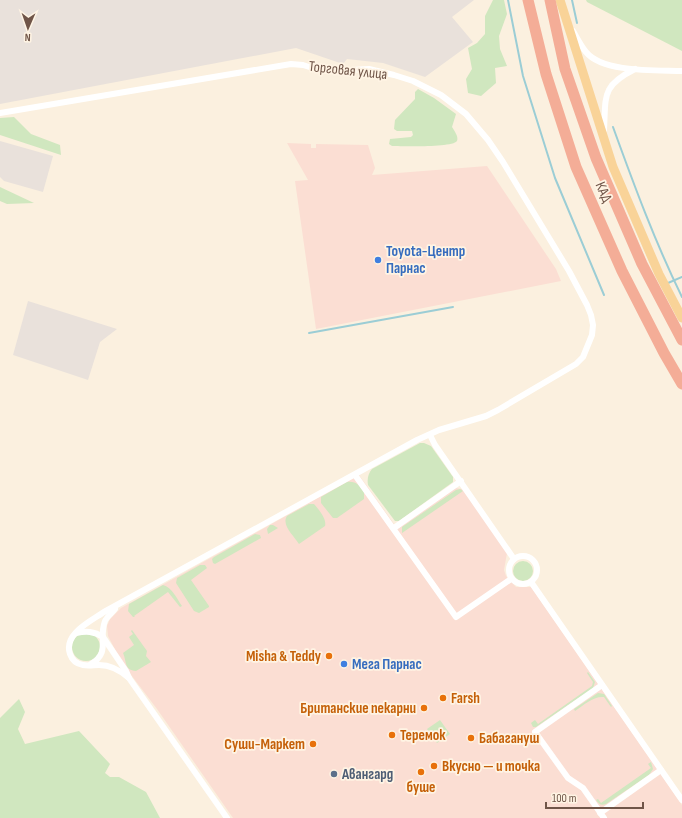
<svg xmlns="http://www.w3.org/2000/svg" width="682" height="818" font-family="'Sofia Sans Condensed',sans-serif">
<style>
.commercial{fill:#fbded3}
.industrial{fill:#e9e1db}
.green{fill:#d0e7bf}
.lines{fill:none;stroke-linecap:round;stroke-linejoin:round}
.stream{stroke:#9bcdd5;stroke-width:2}
.minor{stroke:#fff;stroke-width:6}
.primary{stroke:#f9d398;stroke-width:9}
.motorway{stroke:#f4ad97;stroke-width:11}
.shop-dot{fill:#3f7fe0;stroke:#fff4e4;stroke-width:1.5}
.food-dot{fill:#e8710a;stroke:#fff4e4;stroke-width:1.5}
.service-dot{fill:#5c6f8a;stroke:#fff4e4;stroke-width:1.5}
.labels{text-anchor:middle;stroke-width:3.5;stroke-linejoin:round;paint-order:stroke}
.street-label{font-size:15px;fill:#705548;stroke:#fff4e4}
.shop-label{font-size:15px;font-weight:bold;fill:#366cbe;stroke:#fff4e4;text-anchor:start}
.food-label{font-size:15px;font-weight:bold;fill:#c56008;stroke:#fff4e4;text-anchor:start}
.service-label{font-size:15px;font-weight:bold;fill:#4e5e75;stroke:#fff4e4;text-anchor:start}
</style>
<rect width="100%" height="100%" fill="#fbf0df"/>
<g class="commercial">
<path d="M287,143L311,144V148H316V144L368,145L375,168L372,175L487,166L556,269L561,281L316,329L295,181L308,180Z"/>
<path d="M359,475L397,528L455,488L463,489L507,553L504,570L506,576L516,587H531L682,805V818H233L157,709L122,663L108,636L107,626L110,619L121,608Z"/>
</g>
<g class="industrial">
<path d="M0,0H474L452,17L473,42L425,77L383,63L347,59L343,64L296,48L0,104Z"/>
<path d="M0,141L53,156L43,192L4,181L0,177Z"/>
<path d="M28,301L117,329L100,342L88,380L13,355Z"/>
</g>
<g class="green">
<path d="M493,0H504L507,14L499,36L500,49L507,66L495,68L496,83L481,96L468,93L466,79L472,69L468,48L477,43L485,34V16Z"/>
<path d="M586,0H682V51L587,2Z"/>
<path d="M418,89L434,98L456,114L452,127C454,130 459,137 457,141C452,148 401,146 392,146L389,144L390,139L411,137L413,135L412,131H397L394,129L395,120L415,99V92Z"/>
<path d="M14,117L31,134L60,145L61,155L0,135V118Z"/>
<path d="M0,187L34,203L7,204L0,201Z"/>
<path d="M420,443H424L431,446L453,477V482L399,521H395L368,485C367,479 368,474 372,469Z"/>
<path d="M347,482C356,481 359,485 364,492V499L337,518H333L321,503V497Z"/>
<path d="M460,489L463,491L402,533V527L456,490Z"/>
<path d="M309,504H314C319,510 327,519 325,526L299,544C294,536 281,525 287,516Z"/>
<path d="M270,525H273L278,528L268,534L267,529Z"/>
<path d="M255,534L260,535L261,538L215,564L213,563L212,559L214,557Z"/>
<circle cx="523" cy="571" r="10"/>
<path d="M200,565H205L207,568L191,580L209,606V607L199,613L194,611L176,583L177,578Z"/>
<path d="M163,585C172,587 177,599 182,606L180,607L168,592L134,616L135,617H133L128,611L129,604Z"/>
<path d="M132,630L147,651L146,656L151,662L136,671C124,670 127,662 123,653L134,645L129,637L133,634L131,631Z"/>
<circle cx="86" cy="647" r="14"/>
<path d="M588,672L595,682L593,688L536,727H533L531,723L535,720L538,724L592,686L593,682L587,673Z"/>
<path d="M598,693L604,694L612,706L611,707L604,697C593,696 584,705 575,711L574,709Z"/>
<path d="M19,699L25,712L18,729L25,744L79,731L110,764L105,773L110,777H119L146,792L160,818H0V718Z"/>
<path d="M440,720L450,734L437,743L427,729Z"/>
<path d="M651,762L653,769L649,775L606,804C601,806 599,804 596,800L598,799L601,803L651,768L648,764Z"/>
</g>
<g class="lines">
<g class="stream">
<path d="M508,0L523,76L555,178L604,295"/>
<path d="M572,0L577,23"/>
<path d="M613,127C634,185 655,242 682,297"/>
<path d="M668,283L682,277"/>
<path d="M309,333L453,307"/>
</g>
<g class="minor">
<path d="M573,31C577,38 581,46 586,52C603,73 657,70 682,71"/>
<path d="M0,113L291,64L303,65L319,70L334,71L369,69L394,75L413,81L441,95L466,114L488,140L503,162L569,271L587,305L591,315L593,325L592,335L583,357L576,364L498,410L486,416L439,430L417,440L104,612C91,621 63,634 70,654C72,660 77,664 83,665C88,666 94,665 99,665C111,665 120,670 129,678"/>
<path d="M604,130C606,96 601,86 635,69"/>
<path d="M430,435L435,445L514,559"/>
<path d="M355,475L456,617L511,579"/>
<path d="M394,528L461,481"/>
<circle cx="523" cy="570" r="14"/>
<path d="M531,582L682,800"/>
<path d="M76,633C86,631 94,631 103,637L126,671L129,678L227,818"/>
<path d="M91,664C111,652 98,639 105,621C107,617 112,613 115,609"/>
<path d="M602,685L535,732L568,778L583,788L604,818"/>
<path d="M600,813L661,770"/>
</g>
<path class="primary" d="M560,0L613,167L659,274L682,318"/>
<g class="motorway">
<path d="M528,0L546,74L576,167L622,271L664,353L682,384"/>
<path d="M550,0L565,69L596,158L642,264L682,340"/>
</g>
</g>
<g class="shop-dot">
<circle cx="378" cy="260" r="4"/>
<circle cx="344" cy="664" r="4"/>
</g>
<g class="food-dot">
<circle cx="329" cy="656" r="4"/>
<circle cx="443" cy="698" r="4"/>
<circle cx="424" cy="708" r="4"/>
<circle cx="392" cy="735" r="4"/>
<circle cx="471" cy="738" r="4"/>
<circle cx="313" cy="744" r="4"/>
<circle cx="434" cy="766" r="4"/>
<circle cx="421" cy="772" r="4"/>
</g>
<circle class="service-dot" cx="334" cy="774" r="4"/>
<g class="labels">
<g class="street-label">
<text transform="translate(348 70) rotate(6)" y="5">Торговая улица</text>
<text transform="translate(604 192) rotate(66)" y="5">КАД</text>
</g>
<g class="shop-label">
<text x="386" y="256">Toyota-Центр<tspan x="386" dy="17">Парнас</tspan></text>
<text x="352" y="669">Мега Парнас</text>
</g>
<g class="food-label">
<text x="321" y="661" text-anchor="end">Misha &amp; Teddy</text>
<text x="451" y="703">Farsh</text>
<text x="416" y="713" text-anchor="end">Британские пекарни</text>
<text x="400" y="740">Теремок</text>
<text x="479" y="743">Бабагануш</text>
<text x="305" y="749" text-anchor="end">Суши-Маркет</text>
<text x="442" y="771">Вкусно — и точка</text>
<text x="421" y="792" text-anchor="middle">буше</text>
</g>
<g class="service-label">
<text x="342" y="779">Авангард</text>
</g>
</g>
<g transform="translate(28 28) rotate(182)" stroke="#fff4e4" stroke-width="3" paint-order="stroke">
<path d="M0-3L7 15L0 10L-7 15Z" fill="#705548"/>
<text y="-6" font-size="11" font-weight="bold" text-anchor="middle" fill="#705548">N</text>
</g>
<path d="M546 802v6h97v-6" fill="none" stroke="#705548" stroke-width="2"/>
<text x="552" y="802" font-size="12" fill="#705548" stroke="#fff4e4" stroke-width="3" paint-order="stroke">100 m</text>
</svg>
